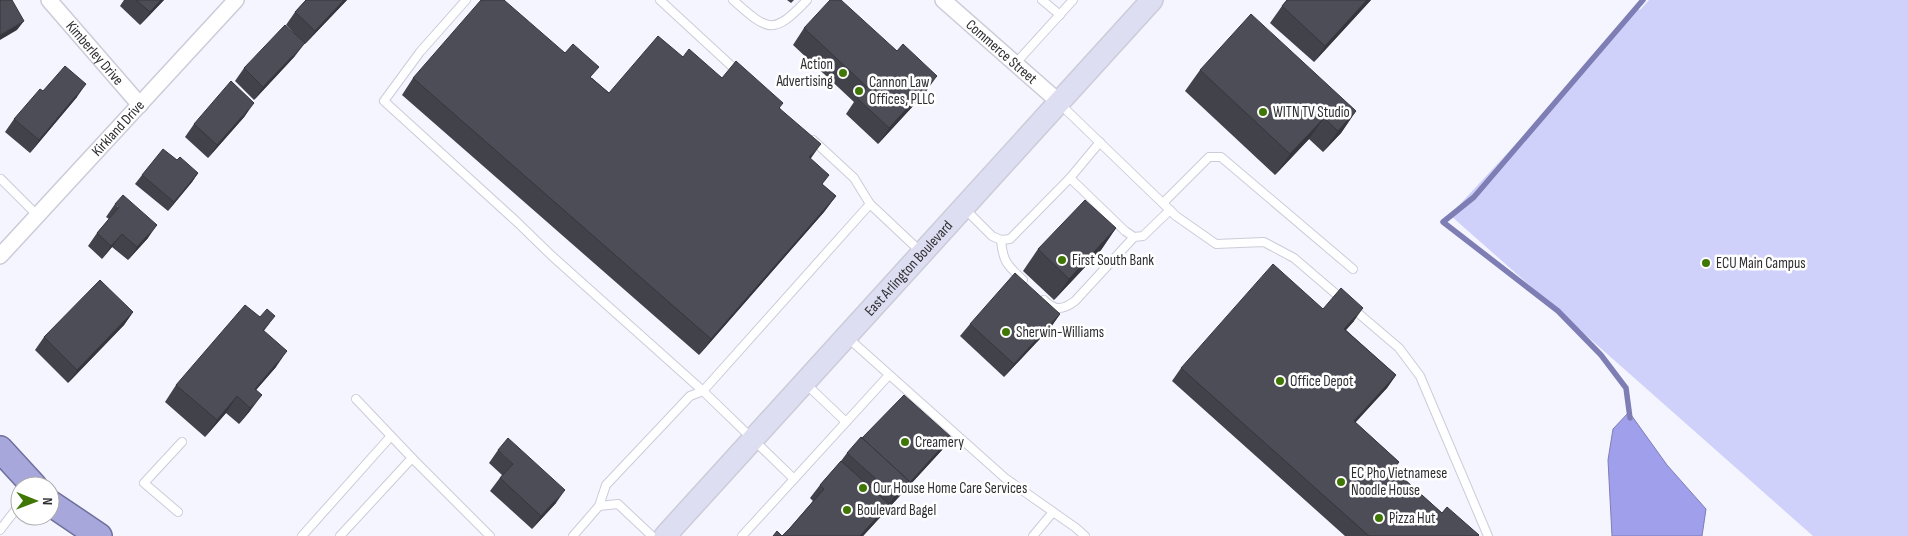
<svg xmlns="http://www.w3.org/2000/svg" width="1908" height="536" font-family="'Sofia Sans Condensed',sans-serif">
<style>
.green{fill:#d0d1fb}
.water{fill:#a09fec;stroke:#7e7db4}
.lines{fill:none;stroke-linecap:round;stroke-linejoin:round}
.stream{stroke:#7e7db4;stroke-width:5.5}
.service-casing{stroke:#cbccd8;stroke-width:10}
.minor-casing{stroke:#cbccd8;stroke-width:18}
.secondary-casing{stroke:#cbccd8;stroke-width:24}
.trunk-casing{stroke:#6f6f9c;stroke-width:28}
.service{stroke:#fff;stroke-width:8}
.minor{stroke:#fff;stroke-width:15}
.secondary{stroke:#dedef2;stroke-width:21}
.trunk{stroke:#a8a7dc;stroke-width:25}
.wall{fill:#42424b}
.shaded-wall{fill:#36363d}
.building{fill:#4d4d57;stroke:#36363d}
.poi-dot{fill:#3f7604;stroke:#fff;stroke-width:2}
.labels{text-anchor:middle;stroke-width:5;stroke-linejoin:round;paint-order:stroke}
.street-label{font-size:15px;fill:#2f2f33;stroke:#fff}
.poi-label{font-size:15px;fill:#2f2f33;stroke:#fff;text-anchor:start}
</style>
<rect width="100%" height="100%" fill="#f4f5ff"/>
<path class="green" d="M1649,0H1908V536H1813L1450,215L1552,105L1636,7L1640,10Z"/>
<path class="water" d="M1629,412L1667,465L1706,509L1702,536H1612L1608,460L1613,429Z"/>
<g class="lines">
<path class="stream" d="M1630,418L1626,388L1601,355L1558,311L1443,222L1474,197L1643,0"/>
<g class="service-casing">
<g id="service">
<path d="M466,0L420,52L384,101L517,222L552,256L703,391L870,204"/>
<path d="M660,0L738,72"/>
<path d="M733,0C768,31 773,36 807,0"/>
<path d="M1042,0L1060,15"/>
<path d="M1015,64L1073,0"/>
<path d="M1060,104L1176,216L1216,244L1264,242L1294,258L1343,300"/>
<path d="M813,140L854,178L870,204L921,252"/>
<path d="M1070,178L1125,231L1134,237"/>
<path d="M1,179L38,216"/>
<path d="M1163,203L1209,157H1221L1353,269"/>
<path d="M965,209L992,236L1001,240L1010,239L1070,178L1100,142"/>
<path d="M1001,240C1003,262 1007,265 1023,280"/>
<path d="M1044,300C1055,311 1063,310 1075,301L1134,237L1143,236L1170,210"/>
<path d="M1351,307L1399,348L1420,376L1488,536"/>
<path d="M847,337L1005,478L1076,528L1085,536"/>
<path d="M805,383L846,422"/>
<path d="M412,458L490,536"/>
<path d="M599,506L606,485L690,396L703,391L794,479"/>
<path d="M178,512L144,483L182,442"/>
<path d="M0,530L20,504"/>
<path d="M302,536L391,436"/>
<path d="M340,536L412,458L356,399"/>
<path d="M573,536L599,506L618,504L652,536"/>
<path d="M742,536L889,375"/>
<path d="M1033,536L1053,512"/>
</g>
</g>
<g class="minor-casing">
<g id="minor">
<path id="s1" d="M49,0L140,105"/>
<path id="s2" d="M943,0L1059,102"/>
<path id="s3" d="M0,256L236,0"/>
</g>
</g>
<g class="secondary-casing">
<g id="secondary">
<path id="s4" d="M665,536L1152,0"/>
</g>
</g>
<g class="trunk-casing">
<g id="trunk">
<path d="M0,449L34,486"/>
<path d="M50,503L99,536"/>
</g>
</g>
<use href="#service" class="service"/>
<use href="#minor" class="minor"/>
<use href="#secondary" class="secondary"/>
<use href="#trunk" class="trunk"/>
</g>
<g class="wall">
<path d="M124,0H164L140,25L120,6Z"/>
<path d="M306,0H347L305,44L286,25L295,12Z"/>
<path d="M787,0H794L791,3Z"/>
<path d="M1287,0H1371L1314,62L1270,23L1282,6Z"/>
<path d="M804,28L925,93L878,144L846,114L854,102L793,45Z"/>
<path d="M295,56L254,100L235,81L244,68Z"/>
<path d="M683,57L780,108L810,159L823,185L836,196L824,212L699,355L402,95L413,78H592L609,93Z"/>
<path d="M1200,70L1356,111L1341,133L1323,152L1309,139L1275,175L1185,91Z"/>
<path d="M43,91L77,97L30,153L5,132L14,119Z"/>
<path d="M245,116L208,158L185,137L194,124Z"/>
<path d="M177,160L198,173L192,182L168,211L135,184L142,175Z"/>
<path d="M115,204L148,238L128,260L112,247L102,259L88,246L97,233L109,219L106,217Z"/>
<path d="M1116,228L1101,250L1054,300L1023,271L1038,249Z"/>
<path d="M1323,309L1354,321L1346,330L1396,375L1387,388L1355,422L1399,462L1393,470L1442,513L1478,536H1345L1172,381L1181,368Z"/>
<path d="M133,312L124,325L68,383L35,350L44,337Z"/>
<path d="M1060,314L1051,327L1004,377L960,336L970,324Z"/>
<path d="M264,331L276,367L256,390L250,411L239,424L226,413L205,437L165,402L176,385Z"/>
<path d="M951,437L942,450L863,536H773H782L790,528L813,501L810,498L820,485L841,461L847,453L862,438Z"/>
<path d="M498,450L556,503L532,529L490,491L502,475L489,463Z"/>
</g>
<g class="shaded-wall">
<path d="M161,0H164L140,25L150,12Z"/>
<path d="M344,0H347L305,44L315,31Z"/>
<path d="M1367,0H1371L1314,62L1325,46Z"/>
<path d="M24,21L17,30L0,40V35Z"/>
<path d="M305,43L295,56L254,100L263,87Z"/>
<path d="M937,76L925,93L878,144L889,128Z"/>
<path d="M86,84L77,97L30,153L39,140Z"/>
<path d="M254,103L245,116L208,158L217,145Z"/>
<path d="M1356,111L1341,133L1323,152L1338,131Z"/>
<path d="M1324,118L1309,139L1275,175L1290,154Z"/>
<path d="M821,144L809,161V157Z"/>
<path d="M198,173L192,182L168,211L174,202Z"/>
<path d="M836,196L824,212L699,355L711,339Z"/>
<path d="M157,225L148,238L128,260L137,247Z"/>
<path d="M1116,228L1101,250L1054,300L1069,279Z"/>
<path d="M122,234L112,247L102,259L111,246Z"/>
<path d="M1363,308L1354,321L1335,342L1344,329Z"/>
<path d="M133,312L124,325L68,383L77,370Z"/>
<path d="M1060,314L1051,327L1004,377L1014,364Z"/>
<path d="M275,316L263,332V330Z"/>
<path d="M287,351L276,367L243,405L255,389Z"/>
<path d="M1396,375L1387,388L1345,434L1354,421Z"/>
<path d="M262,395L250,411L239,424L250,408Z"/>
<path d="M237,396L226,413L205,437L217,420Z"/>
<path d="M951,437L942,450L863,536H860L889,504L895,496Z"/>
<path d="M565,490L556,503L532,529L541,516Z"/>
</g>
<g class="building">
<path d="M0,0H12L24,21L0,35Z"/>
<path d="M136,0H161L150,12Z"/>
<path d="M306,0H344L315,31L295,12Z"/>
<path d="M481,0H504L565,53L573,44L599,67L590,77L609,93L658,36L683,57L689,49L722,78L736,61L783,103L779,108L821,144L809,157L829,175L822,184L836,196L711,339L413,78Z"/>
<path d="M830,0H841L897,51L903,44L937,76L889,128L857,98L867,87L804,28Z"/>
<path d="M1287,0H1367L1325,46L1282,6Z"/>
<path d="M1251,14L1356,111L1338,131L1324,118L1290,154L1200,70Z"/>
<path d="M285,25L305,43L263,87L244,68Z"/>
<path d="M65,66L86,84L39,140L14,119L40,89L43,91Z"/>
<path d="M231,81L254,103L217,145L194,124Z"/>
<path d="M163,149L177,160L180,157L198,173L174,202L142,175Z"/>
<path d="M123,195L157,225L137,247L122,234L111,246L97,233L119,207L115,204Z"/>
<path d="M1085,200L1116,228L1069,279L1038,249Z"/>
<path d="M1273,264L1323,309L1341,288L1363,308L1344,329L1396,375L1354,421L1399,462L1393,469L1442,513L1447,507L1479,535L1478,536H1369L1181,368Z"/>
<path d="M1015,273L1060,314L1014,364L970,324Z"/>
<path d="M100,280L133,312L77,370L44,337Z"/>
<path d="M245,305L260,317L267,309L275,316L263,330L287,351L255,389L262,395L250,408L237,396L217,420L176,385Z"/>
<path d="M904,395L951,437L903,490L909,481L862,438Z"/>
<path d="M861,437L909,481L895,496L847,453Z"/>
<path d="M508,438L565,490L541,516L500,478L513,464L498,450Z"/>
<path d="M841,461L889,504L860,536H773L777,531L782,536L790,528L824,489L820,485Z"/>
</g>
<g class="poi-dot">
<circle cx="843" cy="73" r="5"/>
<circle cx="859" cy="91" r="5"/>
<circle cx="1263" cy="112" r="5"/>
<circle cx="1062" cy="260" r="5"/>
<circle cx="1706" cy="263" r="5"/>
<circle cx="1006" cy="332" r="5"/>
<circle cx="1280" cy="381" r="5"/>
<circle cx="905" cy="442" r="5"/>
<circle cx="1341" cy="482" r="5"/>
<circle cx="863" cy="488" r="5"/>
<circle cx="847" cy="510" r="5"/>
<circle cx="1379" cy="518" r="5"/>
</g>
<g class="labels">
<g class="street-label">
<text dy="5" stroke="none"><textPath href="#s2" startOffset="78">Commerce Street</textPath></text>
<text dy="5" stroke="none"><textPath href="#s1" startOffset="70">Kimberley Drive</textPath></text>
<text dy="5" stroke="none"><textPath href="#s3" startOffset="174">Kirkland Drive</textPath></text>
<text dy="5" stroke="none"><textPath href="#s4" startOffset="362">East Arlington Boulevard</textPath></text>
</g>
<g class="poi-label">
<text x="833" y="69" text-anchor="end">Action<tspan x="833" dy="17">Advertising</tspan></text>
<text x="869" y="87">Cannon Law<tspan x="869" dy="17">Offices, PLLC</tspan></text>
<text x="1273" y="117">WITN TV Studio</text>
<text x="1072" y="265">First South Bank</text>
<text x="1716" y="268">ECU Main Campus</text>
<text x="1016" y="337">Sherwin-Williams</text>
<text x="1290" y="386">Office Depot</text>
<text x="915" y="447">Creamery</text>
<text x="1351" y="478">EC Pho Vietnamese<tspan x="1351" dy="17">Noodle House</tspan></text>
<text x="873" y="493">Our House Home Care Services</text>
<text x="857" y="515">Boulevard Bagel</text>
<text x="1389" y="523">Pizza Hut</text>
</g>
</g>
<g transform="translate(35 501) rotate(91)"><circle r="24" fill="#ffffff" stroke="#acacad"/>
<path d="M0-4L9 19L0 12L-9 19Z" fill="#3f7604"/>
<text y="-8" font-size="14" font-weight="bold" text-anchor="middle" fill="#2f2f33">N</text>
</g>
</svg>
